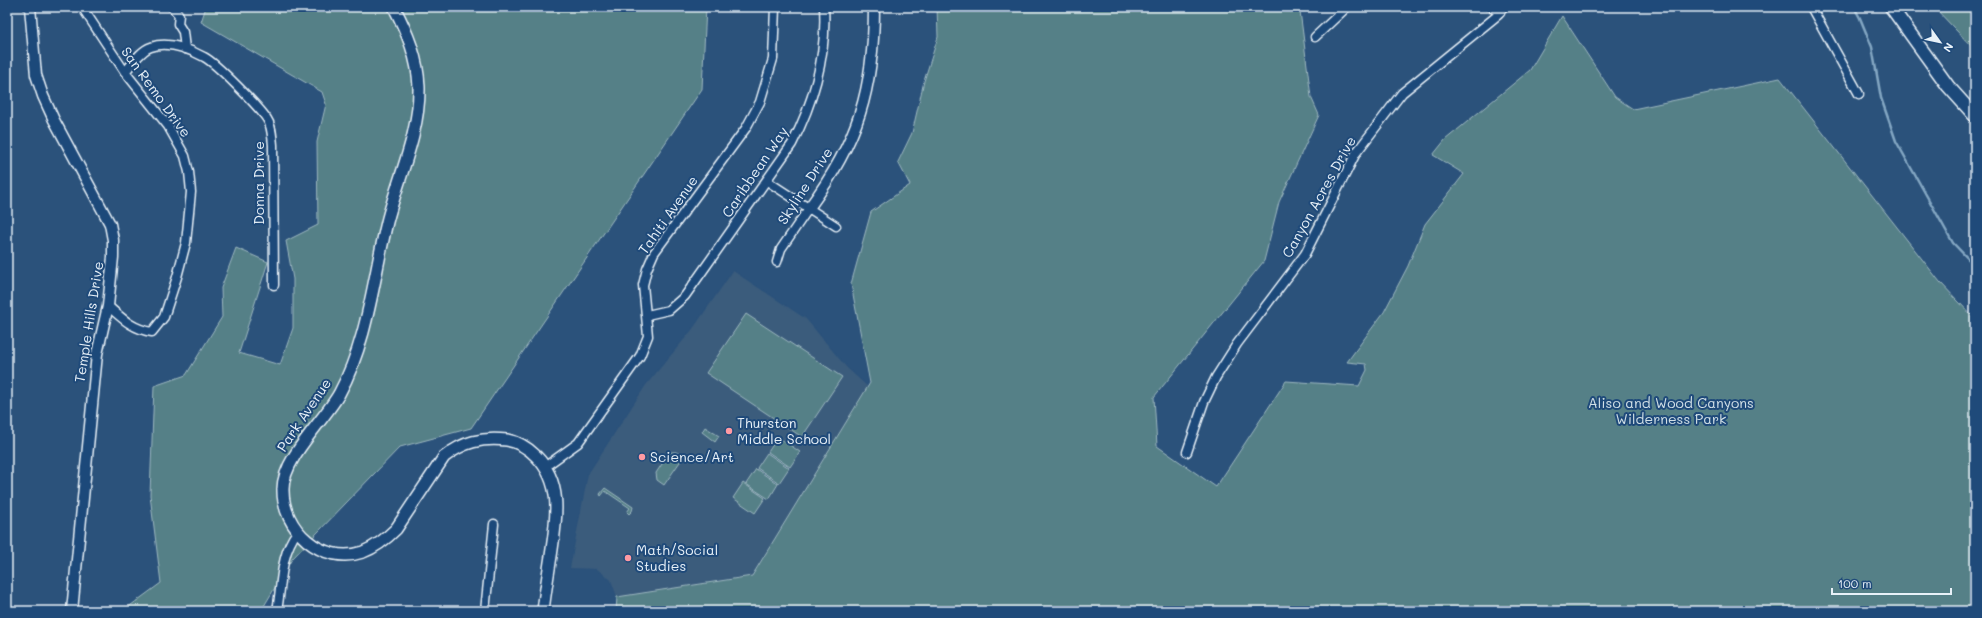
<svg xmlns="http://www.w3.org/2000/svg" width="1982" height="618" font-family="Mali,sans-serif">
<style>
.built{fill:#3a5b7c}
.green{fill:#558087;stroke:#9eb8c0}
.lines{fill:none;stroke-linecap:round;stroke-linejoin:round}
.stream{stroke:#84a7c3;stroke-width:2.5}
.minor-casing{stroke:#e8f1f8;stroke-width:11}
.tertiary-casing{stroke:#e8f1f8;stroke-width:13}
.secondary-casing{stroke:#e8f1f8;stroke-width:14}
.primary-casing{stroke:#e8f1f8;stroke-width:15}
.minor{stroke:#1f4a7a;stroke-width:8}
.tertiary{stroke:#1f4a7a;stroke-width:10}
.secondary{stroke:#1f4a7a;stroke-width:11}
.primary{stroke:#1f4a7a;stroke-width:12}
.poi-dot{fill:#ff9aa2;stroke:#1f4a7a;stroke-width:1.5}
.labels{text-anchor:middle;stroke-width:4;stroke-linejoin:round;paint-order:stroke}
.street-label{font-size:14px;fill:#e8f1f8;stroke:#1f4a7a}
.park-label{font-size:14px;fill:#d2e0e7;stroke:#1f4a7a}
.poi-label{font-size:14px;fill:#e8f1f8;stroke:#1f4a7a;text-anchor:start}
</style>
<rect width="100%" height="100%" fill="#2b527b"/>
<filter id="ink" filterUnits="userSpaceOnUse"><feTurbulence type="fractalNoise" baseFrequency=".025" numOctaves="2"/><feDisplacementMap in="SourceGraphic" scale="8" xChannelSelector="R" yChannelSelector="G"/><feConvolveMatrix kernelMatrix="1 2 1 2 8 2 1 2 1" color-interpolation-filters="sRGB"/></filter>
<g filter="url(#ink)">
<path class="built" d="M733,271L806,319L847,368L868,387L752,576L617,597L611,580L597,569L570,568L588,474L646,385L692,330Z"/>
<g class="green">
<path d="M206,7H706L702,89L471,428L400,447L292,559L261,611H123L161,583L150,495L154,386L186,375L222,317L221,288L236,248L268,262L239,353L280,365L293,328V279L286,241L318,225L317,142L326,104L322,92L201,22Z"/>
<path d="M937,7H1304L1300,11L1311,97L1319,115L1279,202L1264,261L1154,397L1157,446L1216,487L1286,381L1359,386L1367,370L1366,364L1347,362L1384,312L1408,266L1425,224L1464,174L1433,155L1445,140L1530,70L1562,16L1615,97L1633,109L1780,78L1940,282L1975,319V611H616L617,597L752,576L870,383L851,284L871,212L910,185L898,162L912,133L924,81L938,37Z"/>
<path d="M1934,7H1975V50Z"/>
<path d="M746,314L842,377L802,437L706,373Z"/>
<path d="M705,427L719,436L715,442L702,432Z"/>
<path d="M778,437L800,452L790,467L768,452Z"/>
<path d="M670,452H676L684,456L664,485L657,480L656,473Z"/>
<path d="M767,453L789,468L779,483L757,468Z"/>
<path d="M756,469L778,484L769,499L746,484Z"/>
<path d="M743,483L765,498L755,513L733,498Z"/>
<path d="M605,488L633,507L632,511L629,514L627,512L630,508L605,491L601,496L600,494Z"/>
</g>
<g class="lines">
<path class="stream" d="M1854,7L1860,18L1872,47L1881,98L1896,141L1953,243L1975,266"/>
<g class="minor-casing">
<g id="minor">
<path d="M82,7L125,72L168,126L185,156L189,172L191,192L186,243L177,277L164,317L152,332C132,329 122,318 108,306"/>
<path d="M172,7L179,15L178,24L183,32L185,49"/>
<path d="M1491,7L1500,13"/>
<path d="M1811,7L1859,94"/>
<path d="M1315,37L1347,7"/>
<path d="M125,72C132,64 141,50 151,47C168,41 189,49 204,57C216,63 259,107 267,119C272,126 272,136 273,145L274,285"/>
<path d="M767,181L836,226"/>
<path d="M777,262L781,249L809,208"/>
<path d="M647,315L669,310L685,296L792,144C814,101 827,56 824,7"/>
<path d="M1187,452L1204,402L1216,377L1237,344L1305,254L1356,153L1402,93L1498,15L1503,7"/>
<path d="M546,466L578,443L640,356L648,336L643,285L647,269L654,253L746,128L760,102L773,59L775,7"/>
<path d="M277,611C282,583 280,555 297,532"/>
<path d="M485,611L494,524"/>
</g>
</g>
<g class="tertiary-casing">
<g id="tertiary">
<path d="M30,7L36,75L43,96L54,120L110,224L113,240V257L108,306L97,354L72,611"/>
<path d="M809,208C858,141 874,90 874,7"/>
</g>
</g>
<g class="secondary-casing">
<path id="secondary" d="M394,7C407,32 418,58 419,87C420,133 398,178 387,222C373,280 368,340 339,394C323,422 283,458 283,489C282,529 322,566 363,552C376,547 386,539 396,529L444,457C463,442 482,437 507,440C519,442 527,447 536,456C564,484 556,521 551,556C548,575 545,593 543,611"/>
</g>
<g class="primary-casing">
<path id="primary" d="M1891,7L1948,86L1975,116"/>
</g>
<use href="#minor" class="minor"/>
<use href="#tertiary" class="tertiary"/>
<use href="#secondary" class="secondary"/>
<use href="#primary" class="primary"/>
</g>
</g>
<g class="poi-dot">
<circle cx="729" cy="431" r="4"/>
<circle cx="642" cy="457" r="4"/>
<circle cx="628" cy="558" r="4"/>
</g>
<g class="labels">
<g class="street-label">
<text transform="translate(156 92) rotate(54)" y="5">San Remo Drive</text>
<text transform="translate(755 172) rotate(-56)" y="5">Caribbean Way</text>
<text transform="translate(259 183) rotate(-90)" y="5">Donna Drive</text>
<text transform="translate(805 186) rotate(-57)" y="5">Skyline Drive</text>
<text transform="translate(1319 197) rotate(-61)" y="5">Canyon Acres Drive</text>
<text transform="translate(668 215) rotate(-55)" y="5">Tahiti Avenue</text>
<text transform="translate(89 322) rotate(-81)" y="5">Temple Hills Drive</text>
<text transform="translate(304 415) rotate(-56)" y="5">Park Avenue</text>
</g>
<g class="park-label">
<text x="1671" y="408">Aliso and Wood Canyons<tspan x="1671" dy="16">Wilderness Park</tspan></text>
</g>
<g class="poi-label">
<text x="737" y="428">Thurston<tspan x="737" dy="16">Middle School</tspan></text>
<text x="650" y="462">Science/Art</text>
<text x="636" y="555">Math/Social<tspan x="636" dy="16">Studies</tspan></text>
</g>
</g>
<rect width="1982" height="618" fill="none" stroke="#1f4a7a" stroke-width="24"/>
<rect x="12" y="12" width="1958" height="594" fill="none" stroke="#e8f1f8" stroke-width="1.5" filter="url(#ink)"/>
<g transform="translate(1940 42) rotate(123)" stroke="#1f4a7a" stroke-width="3" paint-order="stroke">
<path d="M0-3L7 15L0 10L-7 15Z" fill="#e8f1f8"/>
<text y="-6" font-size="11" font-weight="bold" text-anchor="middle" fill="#e8f1f8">N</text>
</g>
<path d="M1832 588v6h119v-6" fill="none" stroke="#e8f1f8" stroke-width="2"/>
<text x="1838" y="588" font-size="12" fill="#e8f1f8" stroke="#1f4a7a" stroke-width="3" paint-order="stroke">100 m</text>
</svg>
